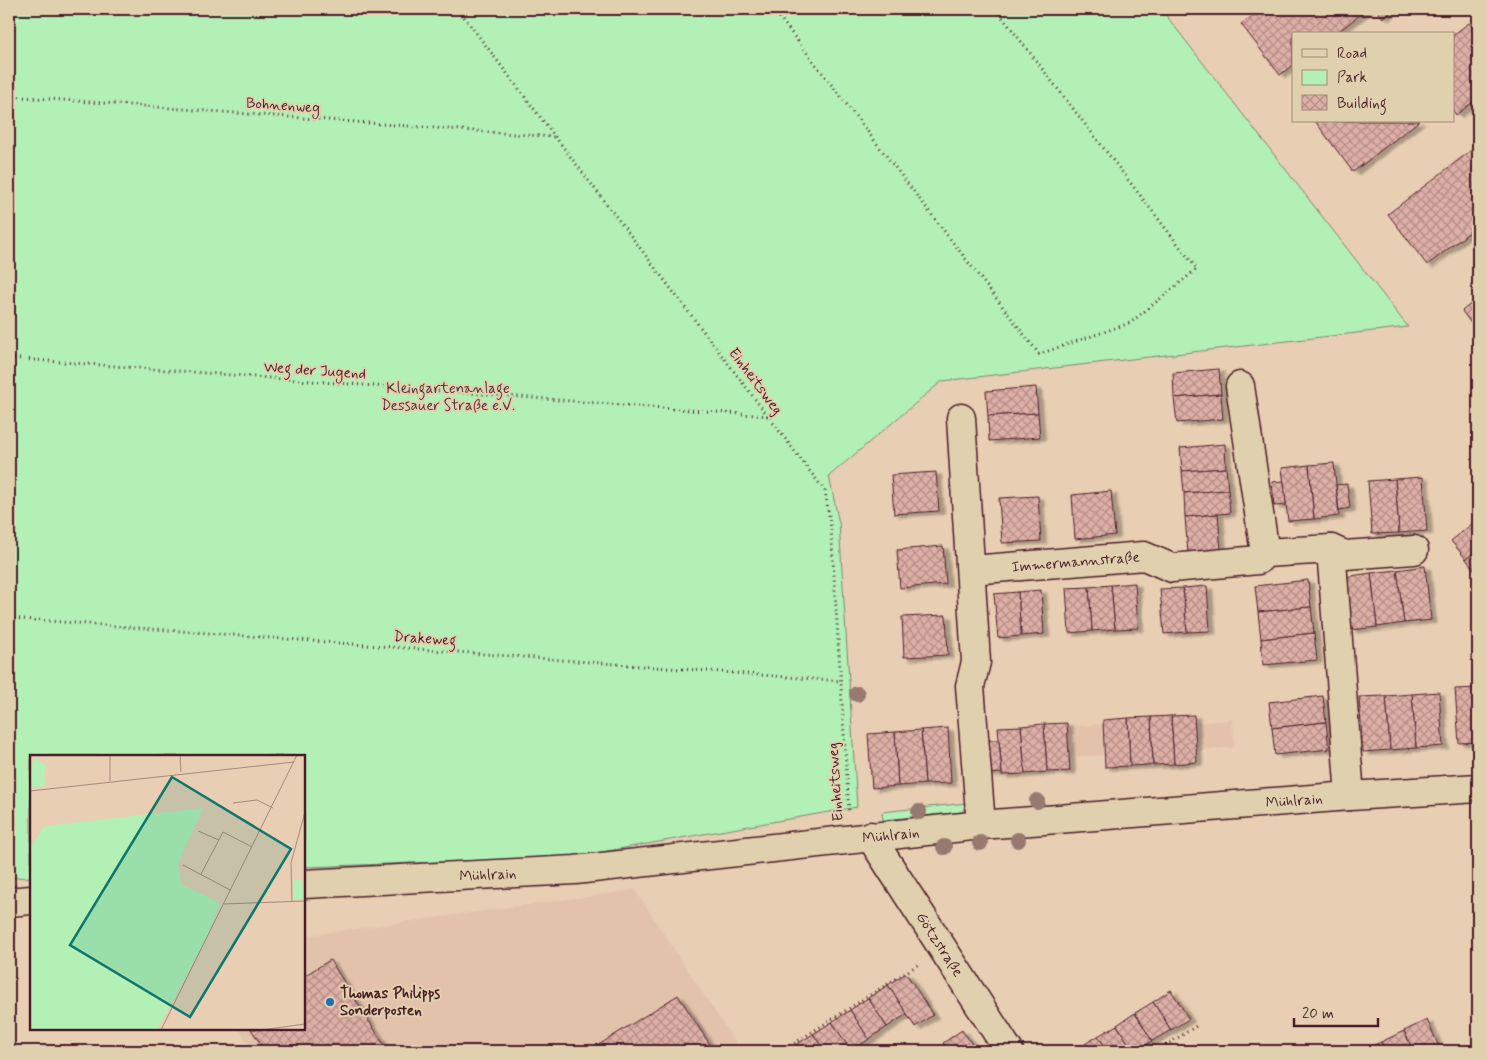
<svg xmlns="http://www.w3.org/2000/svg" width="1487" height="1060" font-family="Mynerve,sans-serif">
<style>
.built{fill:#e2c2ab}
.green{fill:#b3f0b5;stroke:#7e8870}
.building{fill:url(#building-cross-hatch);stroke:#4a1f2b;filter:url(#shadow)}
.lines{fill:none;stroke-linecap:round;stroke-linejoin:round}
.minor-casing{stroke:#4a1f2b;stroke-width:31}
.path{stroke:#4a1f2b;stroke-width:3;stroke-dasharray:1 4;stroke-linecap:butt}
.minor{stroke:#e1d0ad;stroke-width:28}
.tree{fill:#97796f}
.poi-dot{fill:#1f6fb2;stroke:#e1d0ad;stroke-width:2}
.labels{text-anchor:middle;stroke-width:4;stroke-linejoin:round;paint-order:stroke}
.street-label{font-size:15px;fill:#4a1f2b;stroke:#e1d0ad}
.park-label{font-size:15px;fill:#543439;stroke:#e1d0ad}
.poi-label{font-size:15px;font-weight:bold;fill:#4a1f2b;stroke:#e1d0ad;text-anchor:start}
.inset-road{fill:none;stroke:#a9887c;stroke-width:1}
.view{fill:#0f766e;fill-opacity:0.15;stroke:#0f766e;stroke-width:2.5}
.inset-edge{fill:none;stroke:#4a1f2b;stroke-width:2.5}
</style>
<defs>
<pattern id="building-cross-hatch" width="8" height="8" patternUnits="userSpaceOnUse" patternTransform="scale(1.25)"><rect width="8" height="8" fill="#ddafa6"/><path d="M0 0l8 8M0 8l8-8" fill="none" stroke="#b58e87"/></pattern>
<filter id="shadow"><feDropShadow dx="5.5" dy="3" stdDeviation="1" flood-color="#0004"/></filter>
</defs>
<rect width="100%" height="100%" fill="#e8ceb2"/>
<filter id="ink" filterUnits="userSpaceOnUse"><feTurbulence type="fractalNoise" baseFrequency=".02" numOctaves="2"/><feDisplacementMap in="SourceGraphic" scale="10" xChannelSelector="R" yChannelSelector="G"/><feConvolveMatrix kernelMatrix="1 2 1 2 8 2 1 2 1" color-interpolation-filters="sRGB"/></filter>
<g filter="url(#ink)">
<g class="built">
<path d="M1232,720L1235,747L1196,750L1194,723Z"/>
<path d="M1103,724L1105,755L1069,757L1067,727Z"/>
<path d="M635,890L741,1051H253L239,1029H304V936Z"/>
</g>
<g class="green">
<path d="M9,9H1161L1408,327L942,381L829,476L839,523L857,807L573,857L304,867V756H31V877L9,878Z"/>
<path d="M967,803L962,812L883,820L882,812Z"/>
</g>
<g class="building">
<path d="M1262,9H1368L1335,34H1293V65L1280,75L1241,24Z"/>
<path d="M1376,9H1395L1383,18Z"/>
<path d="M1469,23L1478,35V98L1456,115L1453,111V35Z"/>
<path d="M1315,121H1419L1353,172Z"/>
<path d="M1478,145V226L1427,265L1388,214Z"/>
<path d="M1478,298V333L1462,311Z"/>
<path d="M1219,369L1221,394L1174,398L1173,373Z"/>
<path d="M1036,387L1038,413L988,416L986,391Z"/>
<path d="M1221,394L1223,419L1177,423L1174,398Z"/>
<path d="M1038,413L1040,437L989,441L988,416Z"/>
<path d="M1225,444L1226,468L1182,471L1180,448Z"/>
<path d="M1334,463L1339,516L1314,519L1309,465Z"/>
<path d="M1309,465L1314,519L1288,521L1282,468Z"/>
<path d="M1226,468L1228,490L1184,493L1182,471Z"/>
<path d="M936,472L939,511L894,514L891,475Z"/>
<path d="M1423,477L1427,531L1399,533L1395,479Z"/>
<path d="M1395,479L1399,533L1372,534L1368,481Z"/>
<path d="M1284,481L1286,505L1274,506L1272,482Z"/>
<path d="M1347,484L1350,508L1339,510L1336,485Z"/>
<path d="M1228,490L1230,513L1185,517L1184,493Z"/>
<path d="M1111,491L1115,535L1075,539L1072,495Z"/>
<path d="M1038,496L1041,541L1002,543L999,498Z"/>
<path d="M1218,514L1221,551L1188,554L1185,517Z"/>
<path d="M1478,519V549L1466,559L1451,541Z"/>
<path d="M943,546L946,584L900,588L897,550Z"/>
<path d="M1478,549V575L1466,559Z"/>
<path d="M1425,566L1431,620L1404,623L1397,570Z"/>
<path d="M1397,570L1404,623L1377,627L1371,573Z"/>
<path d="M1371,573L1377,627L1351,630L1344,577Z"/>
<path d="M1308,580L1311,607L1258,612L1255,586Z"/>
<path d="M1135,583L1138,628L1115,629L1111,585Z"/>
<path d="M1111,585L1115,629L1092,631L1089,587Z"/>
<path d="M1207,586L1210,631L1187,632L1183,588Z"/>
<path d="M1089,587L1092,631L1069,633L1066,588Z"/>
<path d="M1183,588L1187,632L1164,634L1160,589Z"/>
<path d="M1041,590L1044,634L1021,636L1018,592Z"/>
<path d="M1018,592L1021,636L998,638L994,594Z"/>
<path d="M1311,607L1314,633L1261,639L1258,612Z"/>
<path d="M946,615L948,655L904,657L902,617Z"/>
<path d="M1314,633L1317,660L1263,665L1261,639Z"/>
<path d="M1478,688V742L1459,743L1455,689Z"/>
<path d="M1439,692L1443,746L1416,748L1412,694Z"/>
<path d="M1412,694L1416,748L1390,750L1386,696Z"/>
<path d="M1323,696L1326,722L1272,728L1269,702Z"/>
<path d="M1386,696L1390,750L1363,752L1359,697Z"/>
<path d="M1194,715L1197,762L1174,764L1171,716Z"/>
<path d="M1171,716L1174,764L1153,765L1151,717Z"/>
<path d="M1151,717L1153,765L1130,766L1128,718Z"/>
<path d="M1128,718L1130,766L1105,767L1103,720Z"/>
<path d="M1326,722L1329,749L1275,755L1272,728Z"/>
<path d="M1067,723L1070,771L1047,772L1044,724Z"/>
<path d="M1044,724L1047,772L1025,774L1021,726Z"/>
<path d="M1021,726L1025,774L1002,775L998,727Z"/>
<path d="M948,728L951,783L925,784L921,730Z"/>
<path d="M921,730L925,784L898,786L895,732Z"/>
<path d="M895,732L898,786L872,788L868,734Z"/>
<path d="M984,740H999L1002,773L987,774Z"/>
<path d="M330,960L388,1051H265L251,1029H304V976Z"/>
<path d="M906,973L933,1015L915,1027L888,985Z"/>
<path d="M888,985L907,1014L887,1027L868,998Z"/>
<path d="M1171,990L1189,1019L1171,1030L1153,1002Z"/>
<path d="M678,995L714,1051H589Z"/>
<path d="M868,998L887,1027L869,1039L850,1010Z"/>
<path d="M1153,1002L1171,1030L1152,1041L1135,1013Z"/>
<path d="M850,1010L869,1039L851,1051L832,1022Z"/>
<path d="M1135,1013L1152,1041L1137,1051H1133L1117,1025Z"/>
<path d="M1427,1020L1441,1051H1413L1404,1031Z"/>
<path d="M832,1022L851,1051H825L813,1034Z"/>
<path d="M1117,1025L1133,1051H1108L1098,1036Z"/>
<path d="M962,1030L977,1051H949L943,1043Z"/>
<path d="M1404,1031L1413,1051H1385L1381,1042Z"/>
<path d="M813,1034L825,1051H786Z"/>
<path d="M1098,1036L1108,1051H1083L1080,1047Z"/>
<path d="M1381,1042L1385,1051H1359Z"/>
</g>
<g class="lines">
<g class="minor-casing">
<g id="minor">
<path d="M1240,386L1265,553"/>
<path d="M961,418L976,662L970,686L981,825"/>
<path d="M1331,549L1345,555L1414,550"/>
<path id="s1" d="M971,570L1144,556L1172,568L1258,560L1265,553L1331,549L1350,796"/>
<path id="s2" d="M870,836L1009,1051"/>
<path id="s3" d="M304,884L575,870L981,825L1350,796L1478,788"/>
<path d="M9,902L31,900"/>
</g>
</g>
<g class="path">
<path d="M458,9L825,491L831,528L849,813"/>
<path d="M773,9L1039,354L1130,323L1197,269L996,9"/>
<path d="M9,96L555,137"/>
<path d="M9,358L768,416"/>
<path d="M9,618L840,681"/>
<path d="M790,1046L919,964"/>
<path d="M1157,1051L1198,1025"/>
</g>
<use href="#minor" class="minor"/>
</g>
<g class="tree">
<circle cx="857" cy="694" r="8"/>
<circle cx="1037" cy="801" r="8"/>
<circle cx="919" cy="812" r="8"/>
<circle cx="1018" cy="840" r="8"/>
<circle cx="980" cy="843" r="8"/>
<circle cx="944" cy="847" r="8"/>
</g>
</g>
<circle class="poi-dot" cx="330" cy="1002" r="5"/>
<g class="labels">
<g class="street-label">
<text transform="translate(283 105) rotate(4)" y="5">Bohnenweg</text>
<text transform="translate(315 370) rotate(4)" y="5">Weg der Jugend</text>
<text transform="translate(756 381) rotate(53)" y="5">Einheitsweg</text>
<text dy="5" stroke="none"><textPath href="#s1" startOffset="105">Immermannstraße</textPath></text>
<text transform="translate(425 638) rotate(4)" y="5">Drakeweg</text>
<text transform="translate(835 782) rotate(-94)" y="5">Einheitsweg</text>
<text dy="5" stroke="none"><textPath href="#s3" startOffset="994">Mühlrain</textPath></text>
<text dy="5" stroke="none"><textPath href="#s3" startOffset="589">Mühlrain</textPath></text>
<text dy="5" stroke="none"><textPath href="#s3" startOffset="184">Mühlrain</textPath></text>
<text dy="5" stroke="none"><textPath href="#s2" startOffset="129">Götzstraße</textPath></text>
</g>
<g class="park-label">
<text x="448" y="393">Kleingartenanlage<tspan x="448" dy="17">Dessauer Straße e.V.</tspan></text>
</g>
<g class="poi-label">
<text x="340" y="998">Thomas Philipps<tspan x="340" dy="17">Sonderposten</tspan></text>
</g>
</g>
<g transform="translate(30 755)">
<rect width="275" height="275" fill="#e8ceb2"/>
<path d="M6,3L17,11L14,16L16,31L0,32V10ZM173,53L148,109L151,129L190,148L176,184L127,275H0V92L15,71ZM272,124L273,144H263V125Z" fill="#b3f0b5"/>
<path class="inset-road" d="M80,0V26M150,0L151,17M0,36L264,7M203,48L227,45L243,53M168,76L189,85M153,110L200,135M171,119L193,77L222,92M262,147L261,108L275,57M194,149L275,146M131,275L267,0M231,275L275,269"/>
<path class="view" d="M142,22L261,94L160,262L40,190Z"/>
<rect width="275" height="275" class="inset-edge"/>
</g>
<rect width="1487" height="1060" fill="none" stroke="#e1d0ad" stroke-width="30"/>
<rect x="15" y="15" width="1457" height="1030" fill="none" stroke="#4a1f2b" stroke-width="2" filter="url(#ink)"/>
<rect x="1292" y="32" width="162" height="90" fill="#e1d0ad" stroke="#a58979"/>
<rect x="1302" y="49" width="25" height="8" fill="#e1d0ad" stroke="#a58979"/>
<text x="1337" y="58" font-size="15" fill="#4a1f2b">Road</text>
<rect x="1302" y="70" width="25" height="15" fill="#b3f0b5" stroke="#a58979"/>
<text x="1337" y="82" font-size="15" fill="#4a1f2b">Park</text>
<rect x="1302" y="95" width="25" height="15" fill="url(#building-cross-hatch)" stroke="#a58979"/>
<text x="1337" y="108" font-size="15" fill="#4a1f2b">Building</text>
<path d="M1294 1018v8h84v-8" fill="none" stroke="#4a1f2b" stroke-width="2.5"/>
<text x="1302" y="1018" font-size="15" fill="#4a1f2b" stroke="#e1d0ad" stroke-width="4" paint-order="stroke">20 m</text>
</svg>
